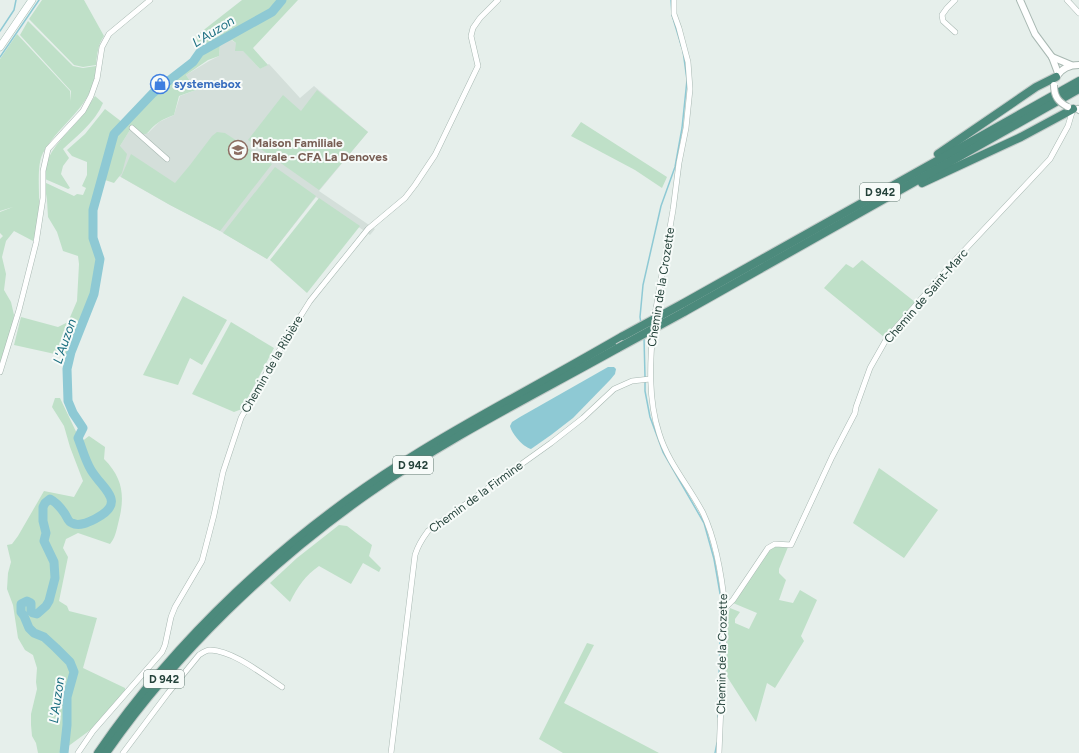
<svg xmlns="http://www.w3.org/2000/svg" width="1079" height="753" font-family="Figtree,sans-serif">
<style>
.built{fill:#d4dfda}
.green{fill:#bfe0c8}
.water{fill:#8ec9d4}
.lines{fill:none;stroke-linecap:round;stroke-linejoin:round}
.stream{stroke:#8ec9d4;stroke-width:1.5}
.river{stroke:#8ec9d4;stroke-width:9}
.minor-casing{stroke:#a8b8b2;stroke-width:6}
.tertiary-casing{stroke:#a8b8b2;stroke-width:8}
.secondary-casing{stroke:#a4bbb3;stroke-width:8}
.trunk-casing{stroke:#c2cac8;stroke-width:10}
.minor{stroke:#fff;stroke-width:5}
.tertiary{stroke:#fff;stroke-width:6}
.secondary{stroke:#fff;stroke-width:7}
.trunk{stroke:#4c8a7c;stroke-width:8}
.tertiary-bridge-casing{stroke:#a8b8b2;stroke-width:8;stroke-linecap:butt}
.trunk-bridge-casing{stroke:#c2cac8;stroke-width:10;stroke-linecap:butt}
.tertiary-bridge{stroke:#fff;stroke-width:6}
.trunk-bridge{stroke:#4c8a7c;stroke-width:8}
.labels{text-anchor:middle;stroke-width:4;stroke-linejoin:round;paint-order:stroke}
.shield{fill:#f7fbf9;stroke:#637a73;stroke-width:1}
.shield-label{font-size:11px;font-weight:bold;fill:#24423a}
.shop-label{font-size:12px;font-weight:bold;fill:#366cbe;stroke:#f7fbf9;text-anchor:start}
.education-label{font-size:12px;font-weight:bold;fill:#785e54;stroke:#f7fbf9;text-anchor:start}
.street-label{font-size:12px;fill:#24423a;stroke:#f7fbf9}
.water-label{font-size:13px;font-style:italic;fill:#1c6f80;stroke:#f7fbf9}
</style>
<rect width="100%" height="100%" fill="#e6efeb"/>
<path class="built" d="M231,40L236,43L260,69L269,64L300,98L314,86L368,132L319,191L375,229L370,235L316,197L267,259L220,231L170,205L119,176L120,146L130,130L148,133L159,122L174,115L180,96L196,90L186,75L209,61L219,56L220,44Z"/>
<g class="green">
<path d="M42,0H84L104,36C98,44 97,55 96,65L83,67L74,65L29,19Z"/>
<path d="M242,0H298L253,48L268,65L260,69L243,51H235L236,43L232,40L220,44L219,56L208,60L186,75L196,90L179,96L174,115C169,117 163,119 159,122C144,132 152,139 130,130L120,146L127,154L122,173L114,183L99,178L90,210V238L98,259L91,293L69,355L64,356L14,345L21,317L58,327L68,322L77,301L79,264L78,256L63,251L57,232L48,217L47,200L44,182L74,196L77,194L83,195L86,188L82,186L87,175V162L72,156L67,150L85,134L105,109L122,122L149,94L191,63L194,55L200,51V47L194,42L197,40L196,36Z"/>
<path d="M28,21L73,66L83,68L96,66C95,106 61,121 43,153C36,165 40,195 39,210C38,221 36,231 33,241L14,231L6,241L2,257L6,274L4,290L11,302L14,315L11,333L0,367V239L3,236L0,233V212L13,207L0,211V59L17,34L70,91L71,101V91L20,35Z"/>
<path d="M317,90L368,132L319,190L248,140L283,95L301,111Z"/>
<path d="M95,96L103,103C95,122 77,136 63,149L69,158L63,166L61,174L70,188L68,189L45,179C43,152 66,136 81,117C86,111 90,103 95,96Z"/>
<path d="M581,122L667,177L662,188L635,170L571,136Z"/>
<path d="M217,132L225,133L272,164L220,231L170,205L121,177L131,154L175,183L190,165L212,136Z"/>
<path d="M275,167L316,196L267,259L223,233Z"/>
<path d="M319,198L360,226L307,293L270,260Z"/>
<path d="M862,260L915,302L884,337L824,288L846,264L853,268Z"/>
<path d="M183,296L227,320L202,365L190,358L178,385L143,375Z"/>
<path d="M231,322L274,348L242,409L234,412L192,394Z"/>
<path d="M55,398H60L81,442L89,436L105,447L104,459C124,479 125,498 118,524C116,532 115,538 110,544L78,533L66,539L63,548L68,557L59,601L67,606L69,611L97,618L83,668L125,688V691L93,728L59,753H38L36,743L32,736L31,725V714L37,689L36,682L37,668L33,655L25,650L18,638L13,605L7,589L8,573L11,562L7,545L12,544L18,536L44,491L74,497L83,481L70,447L64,426L52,407Z"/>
<path d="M879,468L938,510L904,558L853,523Z"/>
<path d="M339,525L347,526L372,545L369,556L381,568L379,572L363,563L351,584L319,566C305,576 298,586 290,602L270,583L297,558Z"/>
<path d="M778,544L788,547L779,569V573L786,580L779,600L793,603L800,590L817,600L801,636L804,641L775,688L767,683L756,722L726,675L728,617L730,608L740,612L735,619V623L749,629L757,613L733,603L766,555L774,545Z"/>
<path d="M587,643L594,645L564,703L659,753H563L539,739Z"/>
</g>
<path class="water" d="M608,367H614L616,369L615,374L610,380L573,418L551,435L531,449C523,447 512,434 510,426L512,422L520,417Z"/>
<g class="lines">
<g class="stream">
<path d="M671,0L672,15L682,48"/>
<path d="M0,31L14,10L16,0"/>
<path d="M0,57L39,0"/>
<path d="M641,324L640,317L643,285L661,206L675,167L682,128L687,80L683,51"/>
<path d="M644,337L645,377"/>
<path d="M645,381V391L650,417L663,452L704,523L714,559L721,599L718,717"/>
<path d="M715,753L717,743"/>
</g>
<path class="river" d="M64,753L67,725V697L74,672L70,662L56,648L44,637L34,633L29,628L24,616L21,612V604L27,601L31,603V611L33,613L37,614L46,606L49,601L55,578L54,562L44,541L46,533L43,521V507L45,503L50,499C56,502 61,508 65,514C67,517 68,522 72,523C79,527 89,522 95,519C128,502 103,490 91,470C85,460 82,448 78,438L83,428L73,413L68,401L67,369L71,352L94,294L100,259L93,238V210L114,134L153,93L193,62L200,52L272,12L282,0"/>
<g class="minor-casing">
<g id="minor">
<path d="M1067,0L1079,13"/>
<path d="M955,32L943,21L942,15L947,8L955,0"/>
<path d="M132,128L167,159"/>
<path d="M654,320L673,210L679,163L686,128L690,89L688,62L679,28L674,14V0"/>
<path d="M653,328C650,362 648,399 659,433C668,463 689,486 703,513C716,541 722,577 725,608L719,753"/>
<path d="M0,372L19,310L36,243L43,198V171L48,149L83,111L91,96L97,79L102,47L109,34L150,0"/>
<path d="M725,608L733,600L768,548L775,544L791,545L832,457L855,413L856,407L870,368L887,338L959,256L1050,159L1068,126L1073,109"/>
<path d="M78,753L93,731L162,652L165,645L171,617L175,607L202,561L214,515L223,472L241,418L283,344L310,301L368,229L405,198L415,185L435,155L478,66L471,36L473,28L480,18L498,0"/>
<path d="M123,753L168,693L199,655C202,653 206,650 210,650C234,651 262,674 282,687"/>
<path d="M391,753L415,555C418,545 422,539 428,531L551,443L583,418L614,389L632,381L650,379"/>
</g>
</g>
<g class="tertiary-casing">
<g id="tertiary">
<path d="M1020,0L1035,34L1052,57L1058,73"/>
<path d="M1052,57L1071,65"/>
<path d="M1057,76C1062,68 1069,65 1079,65"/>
<path d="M1078,109L1079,110"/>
</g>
</g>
<g class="secondary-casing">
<path id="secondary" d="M0,47L32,0"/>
</g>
<g class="trunk-casing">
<g id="trunk">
<path d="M938,154L1036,87L1056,77"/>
<path d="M922,183L1021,137L1073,109"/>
<path d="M682,304L1079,81"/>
<path d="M684,312L1079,89"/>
<path d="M98,753C177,638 284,538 402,463C434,442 468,423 502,404C542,382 583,359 623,336"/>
<path d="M106,753C175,654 270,562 369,493C447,438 534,395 618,348"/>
</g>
</g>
<use href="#minor" class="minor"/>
<use href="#tertiary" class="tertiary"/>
<use href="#secondary" class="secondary"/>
<use href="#trunk" class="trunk"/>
<g class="tertiary-bridge-casing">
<path id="tertiary-bridge" d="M1054,85C1054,96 1058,102 1068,107"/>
</g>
<g class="trunk-bridge-casing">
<g id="trunk-bridge">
<path d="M623,336L682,304"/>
<path d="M618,348L684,312"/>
</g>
</g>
<use href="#tertiary-bridge" class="tertiary-bridge"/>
<use href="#trunk-bridge" class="trunk-bridge"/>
</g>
<defs>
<g id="shop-ring" transform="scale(1)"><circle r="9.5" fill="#f7fbf9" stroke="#3f7fe0" stroke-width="1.5"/><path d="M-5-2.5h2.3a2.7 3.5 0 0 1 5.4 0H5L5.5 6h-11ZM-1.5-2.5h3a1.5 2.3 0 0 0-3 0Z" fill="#3f7fe0"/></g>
<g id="school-ring" transform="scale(1)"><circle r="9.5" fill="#f7fbf9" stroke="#8d6e63" stroke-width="1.5"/><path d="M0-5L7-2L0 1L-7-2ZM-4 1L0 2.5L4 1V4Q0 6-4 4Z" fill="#8d6e63"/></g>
</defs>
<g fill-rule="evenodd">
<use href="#shop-ring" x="160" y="84"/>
<use href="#school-ring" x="238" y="150"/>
</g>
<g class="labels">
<g class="shield">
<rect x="860" y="183" width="40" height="18" rx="3"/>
<rect x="393" y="456" width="40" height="18" rx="3"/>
<rect x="144" y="670" width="40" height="18" rx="3"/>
</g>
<g class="shield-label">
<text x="880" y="196">D 942</text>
<text x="413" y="469">D 942</text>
<text x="164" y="683">D 942</text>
</g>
<g class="shop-label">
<text x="174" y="88">systemebox</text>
</g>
<g class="education-label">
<text x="252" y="147">Maison Familiale<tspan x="252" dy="14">Rurale - CFA La Denoves</tspan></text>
</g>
<g class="street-label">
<text transform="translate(661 287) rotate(-81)" y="4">Chemin de la Crozette</text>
<text transform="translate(926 296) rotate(-49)" y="4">Chemin de Saint-Marc</text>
<text transform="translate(272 364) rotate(-60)" y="4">Chemin de la Ribière</text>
<text transform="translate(476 497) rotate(-36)" y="4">Chemin de la Firmine</text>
<text transform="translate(722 654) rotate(-89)" y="4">Chemin de la Crozette</text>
</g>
<g class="water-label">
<text transform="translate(213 31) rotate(-32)" y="5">L'Auzon</text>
<text transform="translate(64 341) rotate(-71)" y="5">L'Auzon</text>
<text transform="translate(56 700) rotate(-82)" y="5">L'Auzon</text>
</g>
</g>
</svg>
